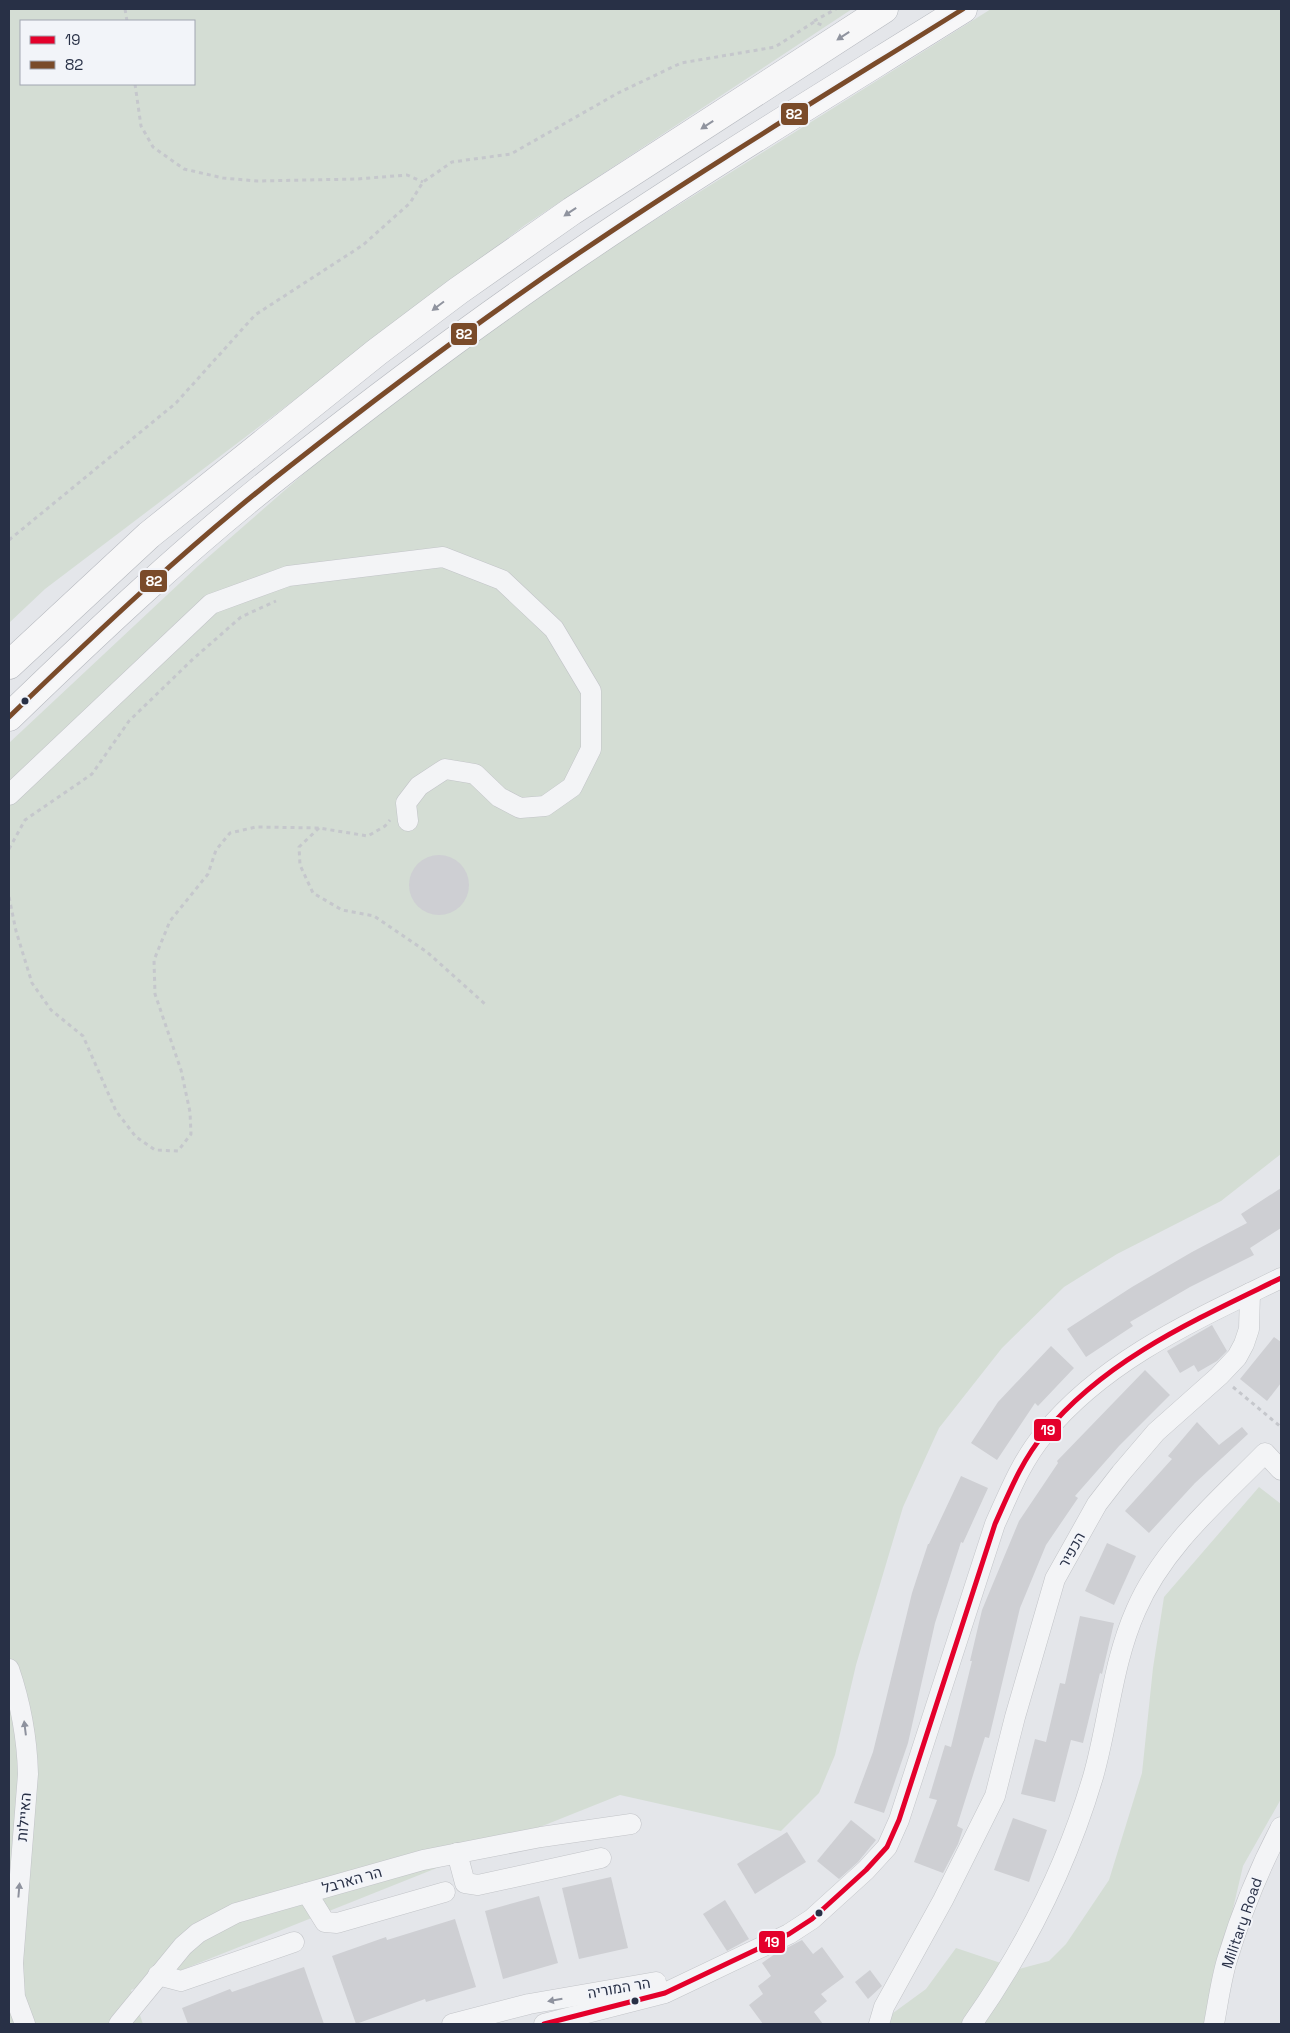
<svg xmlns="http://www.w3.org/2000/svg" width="1290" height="2033" font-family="'Space Grotesk',Heebo,sans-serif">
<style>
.green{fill:#d4ddd4;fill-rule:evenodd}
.building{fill:#cecfd3}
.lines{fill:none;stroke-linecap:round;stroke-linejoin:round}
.minor-casing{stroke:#c2c4c8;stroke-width:21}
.highway-casing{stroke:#b6b9bf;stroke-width:29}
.path{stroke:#c5c7cc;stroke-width:3;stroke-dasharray:4 4;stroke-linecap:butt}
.minor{stroke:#f3f4f6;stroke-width:20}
.highway{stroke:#f7f7f8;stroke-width:28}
.bus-1-casing{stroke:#f2f4f9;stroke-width:9}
.bus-2-casing{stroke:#f2f4f9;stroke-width:9}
.bus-1{stroke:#e4002b;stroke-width:5}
.bus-2{stroke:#7a4b2a;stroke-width:5}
.oneway{fill:#90949f}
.oneway2{fill:#8e929e}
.bus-dot{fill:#283046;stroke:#f2f4f9;stroke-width:2}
.labels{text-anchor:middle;stroke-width:4;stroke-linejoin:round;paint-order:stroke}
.street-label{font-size:15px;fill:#283046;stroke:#f2f4f9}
.line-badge{stroke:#f2f4f9;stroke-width:2}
.badge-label{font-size:14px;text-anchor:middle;font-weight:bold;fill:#fff}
</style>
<rect width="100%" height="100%" fill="#e4e6ea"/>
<g class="green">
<path d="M9,9H852L525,225L45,589L9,623ZM21,21H194V84H21Z"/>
<path d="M991,9H1281V1154L1221,1201L1117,1254L1064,1287L1002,1348L939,1428L903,1507L856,1665L835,1755L819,1793L781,1831L620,1795L131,1990L143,2024H9V743L198,566L441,354Z"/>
<path d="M1259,1487L1281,1504V1799L1243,1866L1206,2024H878L926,1989L956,1948L1019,1969L1049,1961L1066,1944L1109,1880L1142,1773L1153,1668L1164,1597Z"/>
</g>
<g class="building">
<circle cx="439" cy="885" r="30"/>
<path d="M1281,1188V1228L1250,1248L1254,1255L1190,1287L1130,1322L1133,1326L1086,1357L1067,1329L1132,1287L1192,1252L1247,1223L1241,1214Z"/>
<path d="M1212,1325L1227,1351L1217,1361L1198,1372L1194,1365L1180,1373L1167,1351Z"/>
<path d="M1274,1337L1281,1342V1383L1267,1401L1240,1379Z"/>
<path d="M1051,1346L1074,1368L1038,1406L1035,1403L997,1460L971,1443L998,1402Z"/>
<path d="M1145,1370L1170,1395L1119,1446L1075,1496L1078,1498L1046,1545L1020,1608L989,1738L985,1737L957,1826L963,1829L958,1844L943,1873L914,1862L937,1800L929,1798L945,1745L951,1747L972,1661H970L982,1610L1019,1521L1058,1463L1057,1461Z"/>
<path d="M1197,1422L1219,1445L1242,1427L1248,1434L1195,1483L1149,1533L1125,1511L1172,1459L1168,1456Z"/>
<path d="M961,1476L988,1488L963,1543L961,1542L935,1623L908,1743L884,1813L854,1803L873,1752L912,1593L928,1544H929Z"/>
<path d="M1107,1543L1136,1556L1114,1605L1085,1591Z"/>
<path d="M1080,1616L1114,1623L1102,1674L1100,1673L1083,1743L1071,1740L1055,1802L1021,1794L1035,1739L1046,1742L1060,1683L1065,1684Z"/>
<path d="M1013,1818L1047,1830L1029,1882L994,1870Z"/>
<path d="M851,1820L876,1840L858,1862L839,1879L817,1861Z"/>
<path d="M787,1832L806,1862L755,1894L737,1864Z"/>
<path d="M611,1877L628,1948L579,1959L562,1888Z"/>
<path d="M539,1896L558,1963L503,1979L485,1911Z"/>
<path d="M725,1900L749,1939L727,1951L703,1914Z"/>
<path d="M455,1919L476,1987L426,2002L425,1999L356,2024L332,1956L386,1937L387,1940Z"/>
<path d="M802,1940L813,1954L822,1947L844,1977L821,1994L827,2001L814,2012L823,2024H763L749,2005L763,1994L758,1986L771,1976L762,1963L775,1954Z"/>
<path d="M304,1967L324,2024H188L182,2008L230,1989L232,1992Z"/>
<path d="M870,1970L882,1986L868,1999L855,1982Z"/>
</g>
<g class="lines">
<g class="minor-casing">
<g id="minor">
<path d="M9,795L211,604L288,576L443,557L502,580L554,629L591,691V749L572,787L545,806L520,808L499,797L475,774L445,769L419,786L406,803L408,821"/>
<path d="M9,1669C21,1704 27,1737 28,1774L13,1963L15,1997L25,2024"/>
<path d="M457,1853L465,1883L478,1885L601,1858"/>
<path d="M307,1893L325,1922L337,1923L445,1892"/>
<path d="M158,1975L181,1981L294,1942"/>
<path d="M119,2024L183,1946L198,1933L236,1913L423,1860L541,1837L631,1824"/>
<path d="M452,2024L529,2004L656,1982"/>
<path d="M544,2024L665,1993L789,1934L812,1919L866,1870L887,1847L899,1820L995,1524C1009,1493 1022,1460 1044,1434C1105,1359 1197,1319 1281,1278"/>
<path d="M879,2024L884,2007L943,1900L995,1796L1015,1717L1055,1579L1097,1504L1121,1473L1156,1432L1219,1376L1237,1357L1244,1344L1249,1329L1250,1293"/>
<path d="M972,2024C1024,1950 1067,1865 1093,1777C1109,1721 1112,1664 1136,1610C1163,1547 1218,1501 1265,1453L1281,1470"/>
<path d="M1214,2024C1218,2003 1221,1980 1227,1960C1241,1913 1259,1869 1281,1827"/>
</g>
</g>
<g class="highway-casing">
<g id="highway">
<path d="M9,665L149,535L377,352L458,291L572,211L884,9"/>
<path d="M9,717C99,630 191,543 290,466C384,392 480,320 579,253C704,168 835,89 963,9"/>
</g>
</g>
<g class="path">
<path d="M125,9L127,21"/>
<path d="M814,21L836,9"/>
<path d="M135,84L141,126L153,147L184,169L223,178L257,181L357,179L407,175L423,182"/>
<path d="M9,540L176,403L255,315L363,245L410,203L423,182L452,162L511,154L618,93L681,63L775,47L814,22L822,25"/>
<path d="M319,828L299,847L300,865L313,893L342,910L374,916L427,952L485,1004"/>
<path d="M9,849L25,820L92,774L129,721L193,659L241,617L276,601"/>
<path d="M9,897L16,931L32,983L51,1010L83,1036L116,1111L136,1137L155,1150L178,1151L191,1134L190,1112L181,1070L155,994L154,960L170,921L208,874L216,850L230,833L256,827L319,828L368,836L385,826L390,820"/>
<path d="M1233,1387L1281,1427"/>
</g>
<use href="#minor" class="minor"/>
<use href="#highway" class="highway"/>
<g class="bus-1-casing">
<path id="bus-1" d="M544,2024L665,1993L789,1934L812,1919L866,1870L887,1847L899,1820L995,1524C1009,1493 1022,1460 1044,1434C1105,1359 1197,1319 1281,1278"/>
</g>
<g class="bus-2-casing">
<path id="bus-2" d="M9,717C99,630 191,543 290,466C384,392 480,320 579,253C704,168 835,89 963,9"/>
</g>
<use href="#bus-1" class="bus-1"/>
<use href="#bus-2" class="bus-2"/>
</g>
<defs><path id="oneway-solid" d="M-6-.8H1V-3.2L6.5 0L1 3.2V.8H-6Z" transform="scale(1.25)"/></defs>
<g class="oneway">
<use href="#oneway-solid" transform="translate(843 36) rotate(147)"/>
<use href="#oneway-solid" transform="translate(707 125) rotate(147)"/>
<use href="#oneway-solid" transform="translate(570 212) rotate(146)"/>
<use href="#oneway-solid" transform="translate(438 306) rotate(143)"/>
</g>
<g class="oneway2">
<use href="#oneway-solid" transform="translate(25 1728) rotate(-97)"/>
<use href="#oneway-solid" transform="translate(19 1890) rotate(-85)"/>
<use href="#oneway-solid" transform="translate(555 2000) rotate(170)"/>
</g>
<g class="bus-dot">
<circle cx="25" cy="701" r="4.5"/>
<circle cx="819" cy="1913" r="4.5"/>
<circle cx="635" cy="2001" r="4.5"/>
</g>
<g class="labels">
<g class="street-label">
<text transform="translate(1072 1550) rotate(-61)" y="5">הכפיר</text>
<text transform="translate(24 1817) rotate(-85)" y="5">האיילות</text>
<text transform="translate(352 1880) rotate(-16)" y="5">הר הארבל</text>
<text transform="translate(1242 1923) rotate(-71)" y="5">Military Road</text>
<text transform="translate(619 1988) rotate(-10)" y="5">הר המוריה</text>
</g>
</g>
<g class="line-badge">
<rect x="780" y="102" width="29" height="24" rx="5" fill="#7a4b2a"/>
<rect x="450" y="322" width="28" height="24" rx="5" fill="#7a4b2a"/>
<rect x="139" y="569" width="29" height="24" rx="5" fill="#7a4b2a"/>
<rect x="1033" y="1418" width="29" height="24" rx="5" fill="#e4002b"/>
<rect x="758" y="1930" width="28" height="24" rx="5" fill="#e4002b"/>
</g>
<g class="badge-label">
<text x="794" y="119">82</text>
<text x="464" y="339">82</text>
<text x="154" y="586">82</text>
<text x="1048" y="1435">19</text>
<text x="772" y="1947">19</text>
</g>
<rect width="1290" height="2033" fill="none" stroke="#283046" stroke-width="20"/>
<rect x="20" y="20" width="175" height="65" fill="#f2f4f9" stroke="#a1a6b1"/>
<rect x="30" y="36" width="25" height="8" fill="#e4002b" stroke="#a1a6b1"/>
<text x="65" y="45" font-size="15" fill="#283046">19</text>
<rect x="30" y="61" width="25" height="8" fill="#7a4b2a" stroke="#a1a6b1"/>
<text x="65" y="70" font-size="15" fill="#283046">82</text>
</svg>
